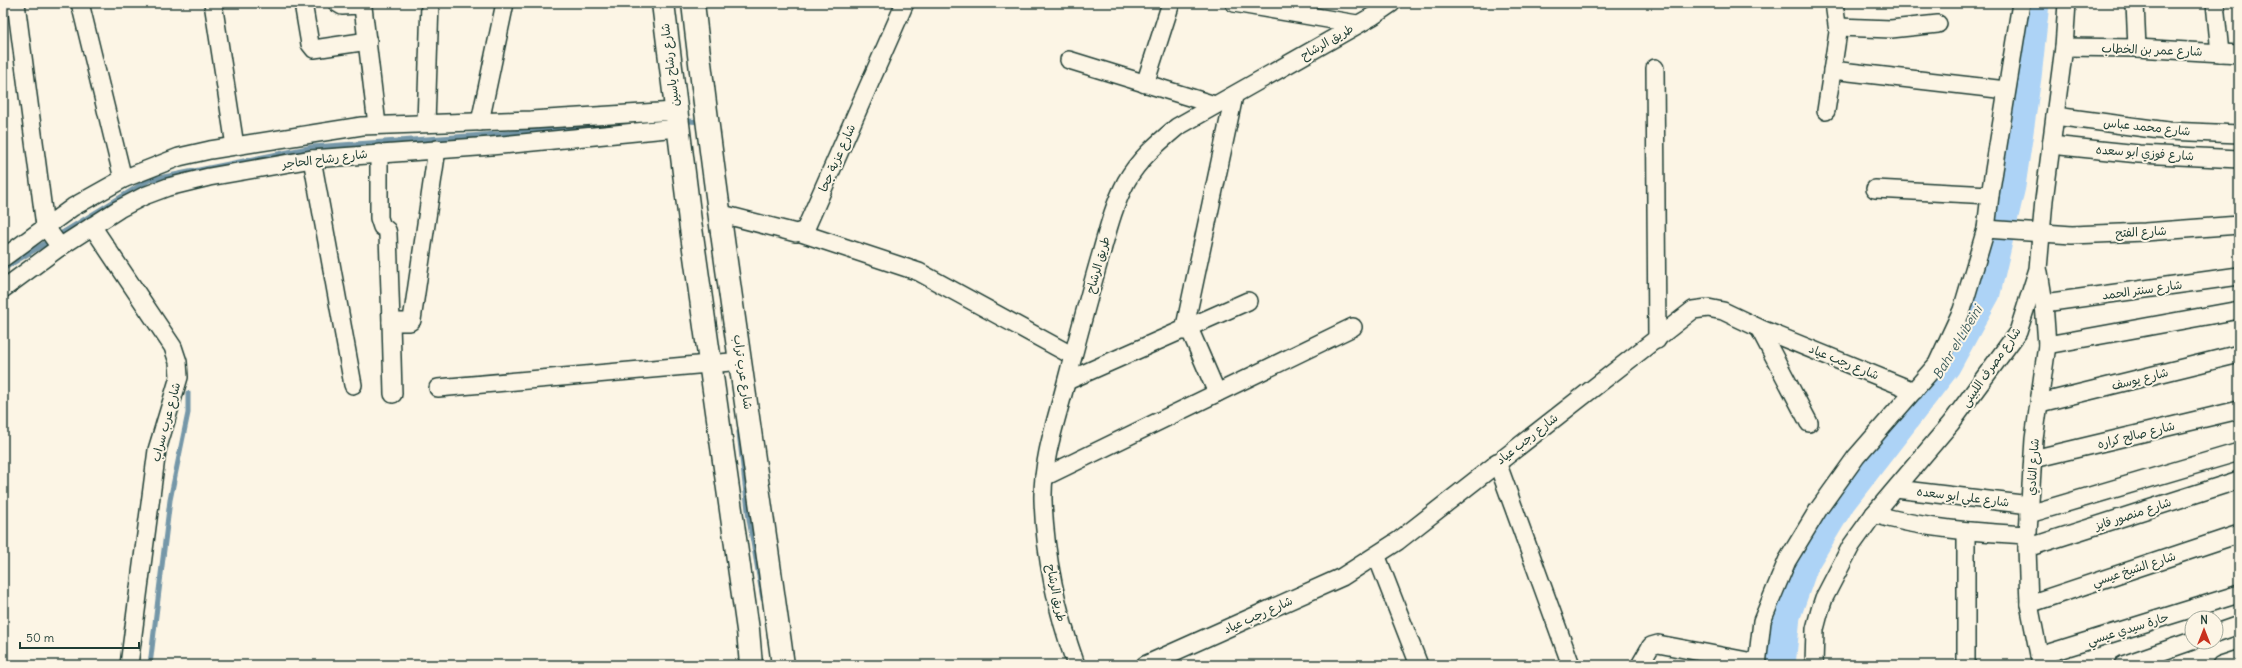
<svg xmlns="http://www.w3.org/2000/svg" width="2242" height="668" font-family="Delius,'Playpen Sans Arabic',sans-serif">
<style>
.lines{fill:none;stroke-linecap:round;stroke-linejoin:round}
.stream{stroke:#7497a8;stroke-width:5}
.river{stroke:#add3f6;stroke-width:29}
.street-casing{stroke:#1f3d34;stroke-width:20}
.secondary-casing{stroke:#1f3d34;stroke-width:25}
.street{stroke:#fcf5e5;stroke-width:17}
.secondary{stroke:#fcf5e5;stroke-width:22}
.labels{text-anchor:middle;stroke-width:4;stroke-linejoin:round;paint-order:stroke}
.street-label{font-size:12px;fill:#1f3d34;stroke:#fcf5e5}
.water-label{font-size:13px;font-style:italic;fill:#3b5b5b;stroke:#fcf5e5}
</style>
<rect width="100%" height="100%" fill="#fcf5e5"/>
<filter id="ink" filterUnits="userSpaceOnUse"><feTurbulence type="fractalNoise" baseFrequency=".025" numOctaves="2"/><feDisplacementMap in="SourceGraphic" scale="8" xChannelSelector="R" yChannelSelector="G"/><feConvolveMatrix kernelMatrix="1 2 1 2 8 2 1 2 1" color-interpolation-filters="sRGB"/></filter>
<g filter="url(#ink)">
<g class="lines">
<g class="stream">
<path d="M690,121L699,122"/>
<path d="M3,269L149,180L313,147L609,126"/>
<path d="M739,432L749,519L763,599"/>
<path d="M150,665L170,500L188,413V393"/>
</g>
<path class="river" d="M1781,665L1786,616L1805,562L1841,502L1946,366L1986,293L2011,186L2027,77L2035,3"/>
<g class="street-casing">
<g id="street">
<path d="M16,3L45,226L60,247"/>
<path d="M80,3L123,179"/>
<path d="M213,3L235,146"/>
<path d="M303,3L310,44L314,49L368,41"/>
<path d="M337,3L342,6L359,5L363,7L377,125"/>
<path d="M1234,3L1357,24"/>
<path d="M2135,3L2137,48"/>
<path d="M2215,3L2220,53"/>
<path d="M1838,27L1891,29L1938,24"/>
<path d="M2064,47L2137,48L2239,54"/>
<path d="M1069,60L1215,105"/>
<path d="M1655,68L1657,340"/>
<path d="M1832,70L2006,90"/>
<path d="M1145,84L1171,3"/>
<path d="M1826,111L1838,32L1834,3"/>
<path d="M2055,116L2168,131L2239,134"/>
<path d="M480,122L505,3"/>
<path d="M426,123L430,3"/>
<path d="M2051,145L2139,154L2239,159"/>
<path d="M379,153V218L382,227L387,230L388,234L391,322"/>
<path d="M312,159L353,385"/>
<path d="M1875,189L1990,195"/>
<path d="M718,213L796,233L805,230L905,3"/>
<path d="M92,226L173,347L178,362L179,377L157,450L129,665"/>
<path d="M1986,229L2072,235L2145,232L2239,225"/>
<path d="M801,233L919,272L1073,356"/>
<path d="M3,258L73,207L123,179L179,157L210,150L362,126L531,120L675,111"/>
<path d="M2039,272L2044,303L2047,345L2034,439L2027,548L2029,604L2041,665"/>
<path d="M3,289L60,247L119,209L144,196L168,187L209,177L312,159L491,146L677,128"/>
<path d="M2044,303L2239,276"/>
<path d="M1189,328L1217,393"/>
<path d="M1759,328L1809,423"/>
<path d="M1184,331L1234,96"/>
<path d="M2047,345L2239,310"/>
<path d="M1067,381L1248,301"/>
<path d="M438,388L742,361"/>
<path d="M393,394L391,322H410L412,320L437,149"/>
<path d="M2040,403L2239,354"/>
<path d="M2033,459L2239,410"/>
<path d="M1497,462L1571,665"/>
<path d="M1044,477L1353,327"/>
<path d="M1896,489L2030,505"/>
<path d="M1874,514C1924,529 1975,532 2027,535"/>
<path d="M2029,514L2239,452"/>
<path d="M2027,548L2239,480"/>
<path d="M1377,557L1419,665"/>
<path d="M2029,604L2239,534"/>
<path d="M2216,633L2239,625"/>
<path d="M2039,656L2239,594"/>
<path d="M1966,663V532"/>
<path d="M1076,665C1057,612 1045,557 1043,500C1042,458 1057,419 1067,379C1078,337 1089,295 1101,254C1108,229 1114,205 1126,182C1138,160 1158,143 1177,127L1373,16L1392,3"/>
<path d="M1145,665L1342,577L1398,541L1693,310L1708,308L1723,311L1759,328L1914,391"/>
<path d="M1640,665L1651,646L1658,644L1758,663"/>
<path d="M1757,665L1762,621L1787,561L1818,510L1856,457L1937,364L1962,310L1986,229L1990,195L2021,3"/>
<path d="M1814,665L1815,629L1820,610L1824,598L1851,546L1874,514L1951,423L2018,332L2038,269L2044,200L2064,47L2067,3"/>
<path d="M2123,665L2192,641"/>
<path d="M2221,665L2239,659"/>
</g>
</g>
<g class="secondary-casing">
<g id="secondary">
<path d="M663,3L690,221L748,630L751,665"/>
<path d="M693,3C718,224 753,444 783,665"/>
</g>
</g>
<use href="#street" class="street"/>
<use href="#secondary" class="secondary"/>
</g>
</g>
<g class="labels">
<g class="street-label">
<text transform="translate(1327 42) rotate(-30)" y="4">طريق الرشاح</text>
<text transform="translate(2152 50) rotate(2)" y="4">شارع عمر بن الخطاب</text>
<text transform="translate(670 65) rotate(-97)" y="4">شارع رشاح ياسين</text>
<text transform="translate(2147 127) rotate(6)" y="4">شارع محمد عباس</text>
<text transform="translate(2145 153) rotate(4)" y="4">شارع فوزي ابو سعده</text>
<text transform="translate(837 158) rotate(-66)" y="4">شارع عزبة جحا</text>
<text transform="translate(325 159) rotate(-7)" y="4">شارع رشاح الحاجر</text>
<text transform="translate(2141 232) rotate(-3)" y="4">شارع الفتح</text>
<text transform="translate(1098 265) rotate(-74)" y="4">طريق الرشاح</text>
<text transform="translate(2142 290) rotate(-8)" y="4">شارع سنتر الحمد</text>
<text transform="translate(1844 362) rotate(22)" y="4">شارع رجب عياد</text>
<text transform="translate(1991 367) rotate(-55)" y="4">شارع مصرف اللبينى</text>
<text transform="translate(743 372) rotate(82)" y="4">شارع عرب تراب</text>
<text transform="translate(2140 379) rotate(-14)" y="4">شارع يوسف</text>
<text transform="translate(166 422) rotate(-75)" y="4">شارع عرب سراب</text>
<text transform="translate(2136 435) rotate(-14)" y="4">شارع صالح كراره</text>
<text transform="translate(1527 439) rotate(-38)" y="4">شارع رجب عياد</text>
<text transform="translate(2033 467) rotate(-86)" y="4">شارع النادي</text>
<text transform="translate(1963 497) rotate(7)" y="4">شارع علي ابو سعده</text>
<text transform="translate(2133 514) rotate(-18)" y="4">شارع منصور فايز</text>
<text transform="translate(2134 569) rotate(-18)" y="4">شارع الشيخ عيسي</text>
<text transform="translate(1056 593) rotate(79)" y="4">طريق الرشاح</text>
<text transform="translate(1258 615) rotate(-24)" y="4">شارع رجب عياد</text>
<text transform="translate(2128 629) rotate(-17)" y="4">حارة سيدي عيسي</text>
</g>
<g class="water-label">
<text transform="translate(1957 342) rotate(-59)" y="5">Bahr el Libeini</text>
</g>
</g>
<rect width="2242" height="668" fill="none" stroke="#fcf5e5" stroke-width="16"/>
<rect x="8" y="8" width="2226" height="652" fill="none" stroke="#1f3d34" stroke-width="1.5" filter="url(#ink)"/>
<g transform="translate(2204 630)"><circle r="19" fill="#fcf5e5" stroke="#a4ab9e"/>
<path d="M0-3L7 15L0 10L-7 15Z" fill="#c8321e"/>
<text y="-6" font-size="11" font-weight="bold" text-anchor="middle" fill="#1f3d34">N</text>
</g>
<path d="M20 642v6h119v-6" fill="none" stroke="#1f3d34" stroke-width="2"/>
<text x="26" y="642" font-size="12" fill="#1f3d34" stroke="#fcf5e5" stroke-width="3" paint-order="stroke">50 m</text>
</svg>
